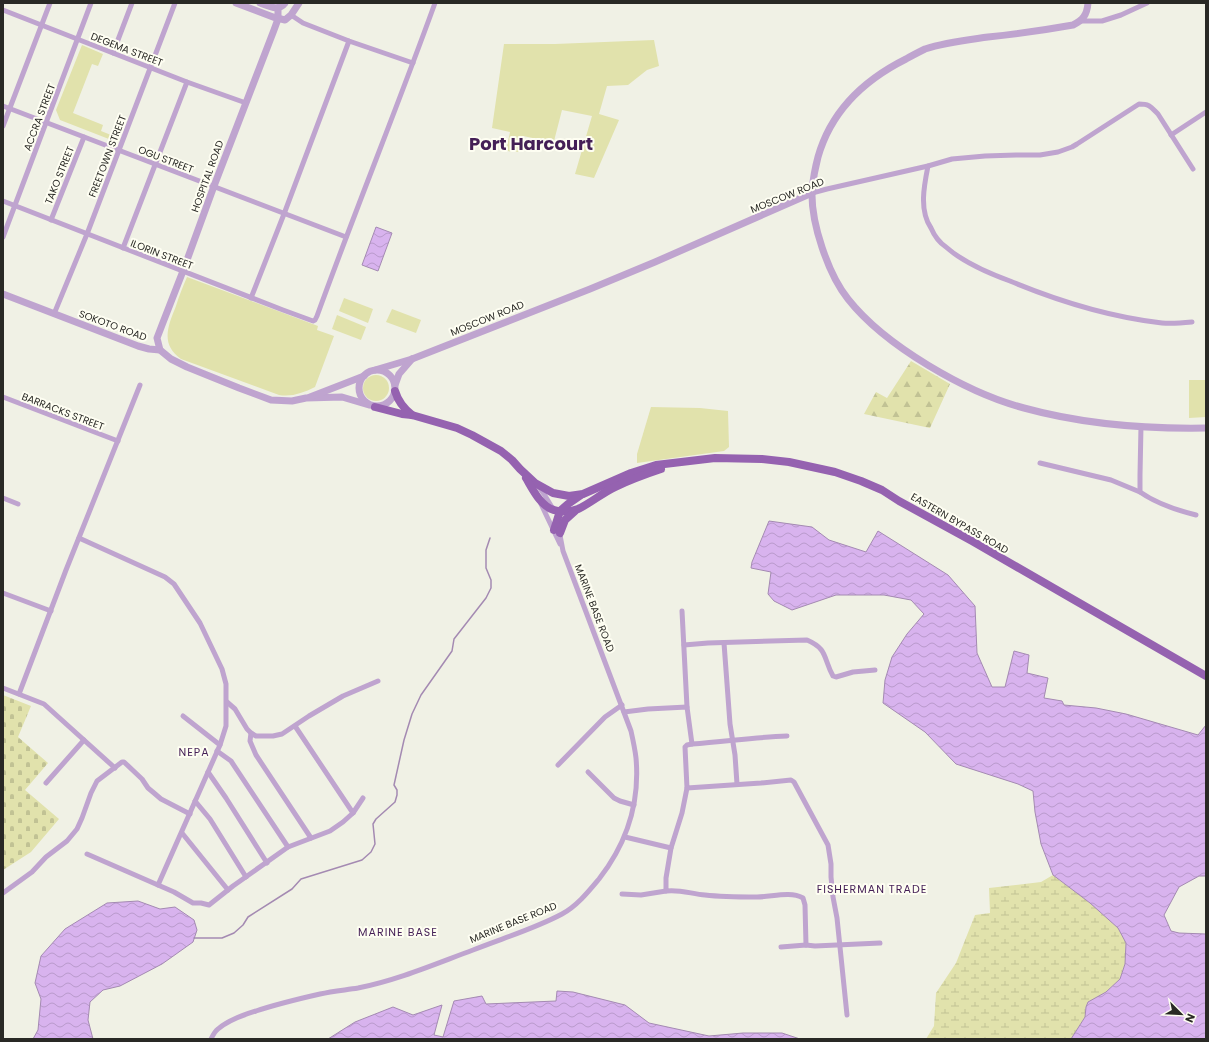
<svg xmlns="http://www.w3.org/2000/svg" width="1209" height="1042" font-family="Poppins,sans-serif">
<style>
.green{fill:#e1e2ac}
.forest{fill:url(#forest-firs)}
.wetland{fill:url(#wetland-marsh)}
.cemetery{fill:url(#cemetery-stones)}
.water{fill:url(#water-waves);stroke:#a48ab2}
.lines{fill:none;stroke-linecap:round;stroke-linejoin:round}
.stream{stroke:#a48ab2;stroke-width:1.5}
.minor{stroke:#bfa4cf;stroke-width:5}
.tertiary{stroke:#bfa4cf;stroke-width:7}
.primary{stroke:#9562b0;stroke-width:8}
.labels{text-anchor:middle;stroke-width:4;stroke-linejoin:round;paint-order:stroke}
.street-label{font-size:10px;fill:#292925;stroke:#fefef2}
.neighbourhood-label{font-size:11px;letter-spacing:1px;fill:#441f56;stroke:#fefef2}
.town-label{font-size:18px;font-weight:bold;fill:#441f56;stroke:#fefef2}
</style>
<defs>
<pattern id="forest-firs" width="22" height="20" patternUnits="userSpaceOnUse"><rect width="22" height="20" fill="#e1e2ac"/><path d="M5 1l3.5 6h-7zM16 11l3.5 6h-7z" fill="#c1c294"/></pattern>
<pattern id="wetland-marsh" width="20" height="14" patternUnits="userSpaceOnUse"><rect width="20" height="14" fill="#e1e2ac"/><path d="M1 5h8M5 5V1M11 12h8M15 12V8" fill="none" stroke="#c1c294"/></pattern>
<pattern id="cemetery-stones" width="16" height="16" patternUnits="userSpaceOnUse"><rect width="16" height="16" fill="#e1e2ac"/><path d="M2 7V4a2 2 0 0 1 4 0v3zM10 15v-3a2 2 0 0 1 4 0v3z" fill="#c1c294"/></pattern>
<pattern id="water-waves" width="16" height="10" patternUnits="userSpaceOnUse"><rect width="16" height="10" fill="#d8b3ee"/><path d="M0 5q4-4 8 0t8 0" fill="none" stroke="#b99acc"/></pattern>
</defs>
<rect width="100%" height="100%" fill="#f0f1e5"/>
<g class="green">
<path d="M654,40L659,66L647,70L628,85L607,86L599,114L619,120L594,178L575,174L592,116L562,110L554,141H547L523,136L519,152L506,151L510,132L492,128L504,44H555Z"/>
<path d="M82,45L103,54L98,66L92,64L73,113L103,125L101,131L116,137L114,141L60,120L56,110Z"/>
<path d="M187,277L318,326L317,330L334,336L315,387C303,393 292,397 279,395L181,359C160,344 168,326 176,306C179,296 183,286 187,277Z"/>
<path d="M344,298L373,309L368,323L339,311Z"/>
<path d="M392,309L421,320L416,333L386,322Z"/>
<path d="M337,315L366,327L361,340L332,329Z"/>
<circle cx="376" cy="388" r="13"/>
<path d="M1189,380H1206V417L1189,418Z"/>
<path d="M651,407L700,408L728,411L729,447L724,451L637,463V454Z"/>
</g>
<path class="forest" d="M911,361L950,384L930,428L864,414L876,392L887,398Z"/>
<path class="wetland" d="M1053,875L1090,903L1118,928L1126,943L1125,964L1120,979L1106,992L1086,1007L1085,1017L1071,1039H926L934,1026L936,993L956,963L975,915L990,913L989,888L1041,882Z"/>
<path class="cemetery" d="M3,695L31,706L18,737L48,763L25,790L59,819L31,852L3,870Z"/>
<g class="water">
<path d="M376,227L392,233L378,271L362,265Z"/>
<path d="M769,521L812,527L829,540L866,552L878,531L948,575L975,606L977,653L992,687H1005L1014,651L1029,655L1027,673L1048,678L1044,698L1062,701L1064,705L1096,708L1126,714L1198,735L1206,725V876H1199L1179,887L1164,915L1171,931L1179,933L1206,934V1039H1071L1085,1017L1086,1007L1088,1002L1106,992L1120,979L1125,964L1126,943L1118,928L1090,903L1053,875L1041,844L1035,812L1033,791L1018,784L956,764L925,732L883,703L885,680L892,657L907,634L924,614L911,600L884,595H836L792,610L774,601L768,594L771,572L751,568L752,562Z"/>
<path d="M138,901L160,909L175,907L194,920L197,930L193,942L162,964L120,986L103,990L90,1002L88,1020L93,1039H33L38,1030L41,999L35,983L41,956L65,929L107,903Z"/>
<path d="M557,991L573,992L625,1005L649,1023L709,1036L743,1033H782L800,1039H328L355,1022L393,1007L413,1015L442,1005L434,1035L443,1037L454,1001L482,996L486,1004L556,1001Z"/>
</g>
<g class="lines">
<path class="stream" d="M194,938H222L234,933L243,925L248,917L292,889L301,879L362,860L371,852L375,844L373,824L376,819L395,802L397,795V790L394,785L404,740L412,714L421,695L452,651L454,639L486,598L491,588V580L486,568V550L490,538"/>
<g class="minor">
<path d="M3,10L187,82L246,103"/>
<path d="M291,15L303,23L349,41L413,63"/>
<path d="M1080,21H1102L1121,15L1147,3"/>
<path d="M113,53L132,3"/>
<path d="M3,106L346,237"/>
<path d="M3,126L50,3"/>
<path d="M1171,135L1206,112"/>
<path d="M928,166C924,186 919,210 931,228C934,235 940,243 946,247C964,263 988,273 1010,281C1058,301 1110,317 1162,323C1172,324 1182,323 1192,322"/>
<path d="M812,193L827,189L928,166L952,159L985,156L1016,155H1040L1058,152L1072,147L1077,144L1139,104C1150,104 1151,107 1158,114L1193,169"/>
<path d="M3,201L283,310L313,321L315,320L317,316C355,211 397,108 435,3"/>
<path d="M51,220L84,137"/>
<path d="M3,237L91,3"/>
<path d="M123,248L187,82"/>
<path d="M251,298L284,214L349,41"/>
<path d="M54,314L87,234L175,3"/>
<path d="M3,397L118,441"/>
<path d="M1141,426L1140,475V492C1157,504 1176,510 1196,515"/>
<path d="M1040,463L1111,480L1140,492"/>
<path d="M539,487L544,494L553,509"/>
<path d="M3,498L18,504"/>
<path d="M541,504L560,544"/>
<path d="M79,538L165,577L174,584L200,623L222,669L226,684V726L220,745L158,885"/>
<path d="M3,593L51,611"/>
<path d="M682,611L687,707"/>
<path d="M724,643L730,724L735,755L737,784"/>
<path d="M684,645L708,643L807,640C828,649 823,658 833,676L836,677L853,672L875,670"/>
<path d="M3,688L44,704L115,768"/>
<path d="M19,694L66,570L140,385"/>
<path d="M227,702L235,709L247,729L251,733L256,736H273L282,734L309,716L343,696L378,681"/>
<path d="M624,712L648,709L687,707L692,744C724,742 755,737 787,736"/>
<path d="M183,716L220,745"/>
<path d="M295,726L353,813"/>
<path d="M251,733L250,741L256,755L311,838"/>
<path d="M692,744L687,745L685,747L687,788L761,783L791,780L794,782L828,845L831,864V877L833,897L837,918L847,1015"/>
<path d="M217,751L231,761L288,847"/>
<path d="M558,765L605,717L622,705"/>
<path d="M208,772L226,798L267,863"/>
<path d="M588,772L614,798L620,801L634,805"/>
<path d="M46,783L84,740"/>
<path d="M195,801L210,819L246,877"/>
<path d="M182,833L228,890"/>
<path d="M625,837L671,848L666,878V891C679,889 692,894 705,895C722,897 740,897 757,897C772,897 790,891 803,898L805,905L806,945"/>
<path d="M671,848L682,813L687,788"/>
<path d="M87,854L174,892L193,903H201L209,905L233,886L288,847L330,831L343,822L353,813L363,798"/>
<path d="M3,893L32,872L46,857L67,841L77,829L82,818L91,793L97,781L122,762H124L142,779L148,788L154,793L161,799L190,814"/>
<path d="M622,894L641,895L666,891"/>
<path d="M781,947L806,945L815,946L880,943"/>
<path d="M211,1039C213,1035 215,1031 218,1029C228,1020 243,1015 256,1011C277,1004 298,999 320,994C333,991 346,990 358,988C398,980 435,964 473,950C503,938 534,929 562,914C577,906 589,891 599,879C627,843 640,803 636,758C635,749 633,740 631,731L563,551L559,530"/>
</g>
<g class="tertiary">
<path d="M236,3L273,17L285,20L291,15L299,3"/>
<path d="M260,3C269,6 278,12 285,3"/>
<path d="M1088,3C1087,15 1083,20 1073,25C1045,30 1017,34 988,37C967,40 946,42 925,49C919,52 913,55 906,59C864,80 831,111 818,157C815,168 813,180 812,191C811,223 828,274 848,299C885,346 967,393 1024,408C1082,424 1146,429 1206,428"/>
<path d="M3,294L138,346L149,349L160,350L171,359L187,367L239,388L271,400L292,401L306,398L342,397L369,405"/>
<path d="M160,350L157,338L162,325L183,271L214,186L274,30L278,19V8"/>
<circle cx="377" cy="388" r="18"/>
<path d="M375,370L412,359L590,289L655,262L812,193"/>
<path d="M395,385L399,374L412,359"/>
<path d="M310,397L364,376"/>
</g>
<g class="primary">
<path d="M395,391C398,401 403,408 412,415"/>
<path d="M375,407L402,414L412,415L457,428L472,435L501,451L512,460L520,469L535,483L553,493L569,496L583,494L631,473L656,465L715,458L762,459L789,462L835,472L861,481L882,490L899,501L972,541L1206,676"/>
<path d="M526,478C532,488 541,507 554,510C560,512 571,512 578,509C591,503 602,493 615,487C630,480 646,474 661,469"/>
<path d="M554,530L560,511L568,504L581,495"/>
<path d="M560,533L565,520L575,511"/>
</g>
</g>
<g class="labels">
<g class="street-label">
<text transform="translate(127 49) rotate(21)" y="4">DEGEMA STREET</text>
<text transform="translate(39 117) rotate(-69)" y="4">ACCRA STREET</text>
<text transform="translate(107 156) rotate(-69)" y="4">FREETOWN STREET</text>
<text transform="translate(166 159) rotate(21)" y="4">OGU STREET</text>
<text transform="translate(59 175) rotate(-68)" y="4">TAKO STREET</text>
<text transform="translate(207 176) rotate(-70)" y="4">HOSPITAL ROAD</text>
<text transform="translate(787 195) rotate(-22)" y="4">MOSCOW ROAD</text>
<text transform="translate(162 254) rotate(21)" y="4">ILORIN STREET</text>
<text transform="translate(487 318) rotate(-22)" y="4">MOSCOW ROAD</text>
<text transform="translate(113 325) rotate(20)" y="4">SOKOTO ROAD</text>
<text transform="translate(63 411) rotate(21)" y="4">BARRACKS STREET</text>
<text transform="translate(960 523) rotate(30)" y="4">EASTERN BYPASS ROAD</text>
<text transform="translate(595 608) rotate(69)" y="4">MARINE BASE ROAD</text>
<text transform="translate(513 922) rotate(-22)" y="4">MARINE BASE ROAD</text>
</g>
<g class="neighbourhood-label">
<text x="194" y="756">NEPA</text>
<text x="872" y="893">FISHERMAN TRADE</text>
<text x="398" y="936">MARINE BASE</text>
</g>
<g class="town-label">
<text x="531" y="150">Port Harcourt</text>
</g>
</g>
<rect width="1209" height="1042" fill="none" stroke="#292925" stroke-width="8"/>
<g transform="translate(1181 1014) rotate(114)" stroke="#fefef2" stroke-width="3" paint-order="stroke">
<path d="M0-3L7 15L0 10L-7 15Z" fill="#292925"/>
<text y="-6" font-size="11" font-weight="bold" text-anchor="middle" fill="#292925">N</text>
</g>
</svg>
